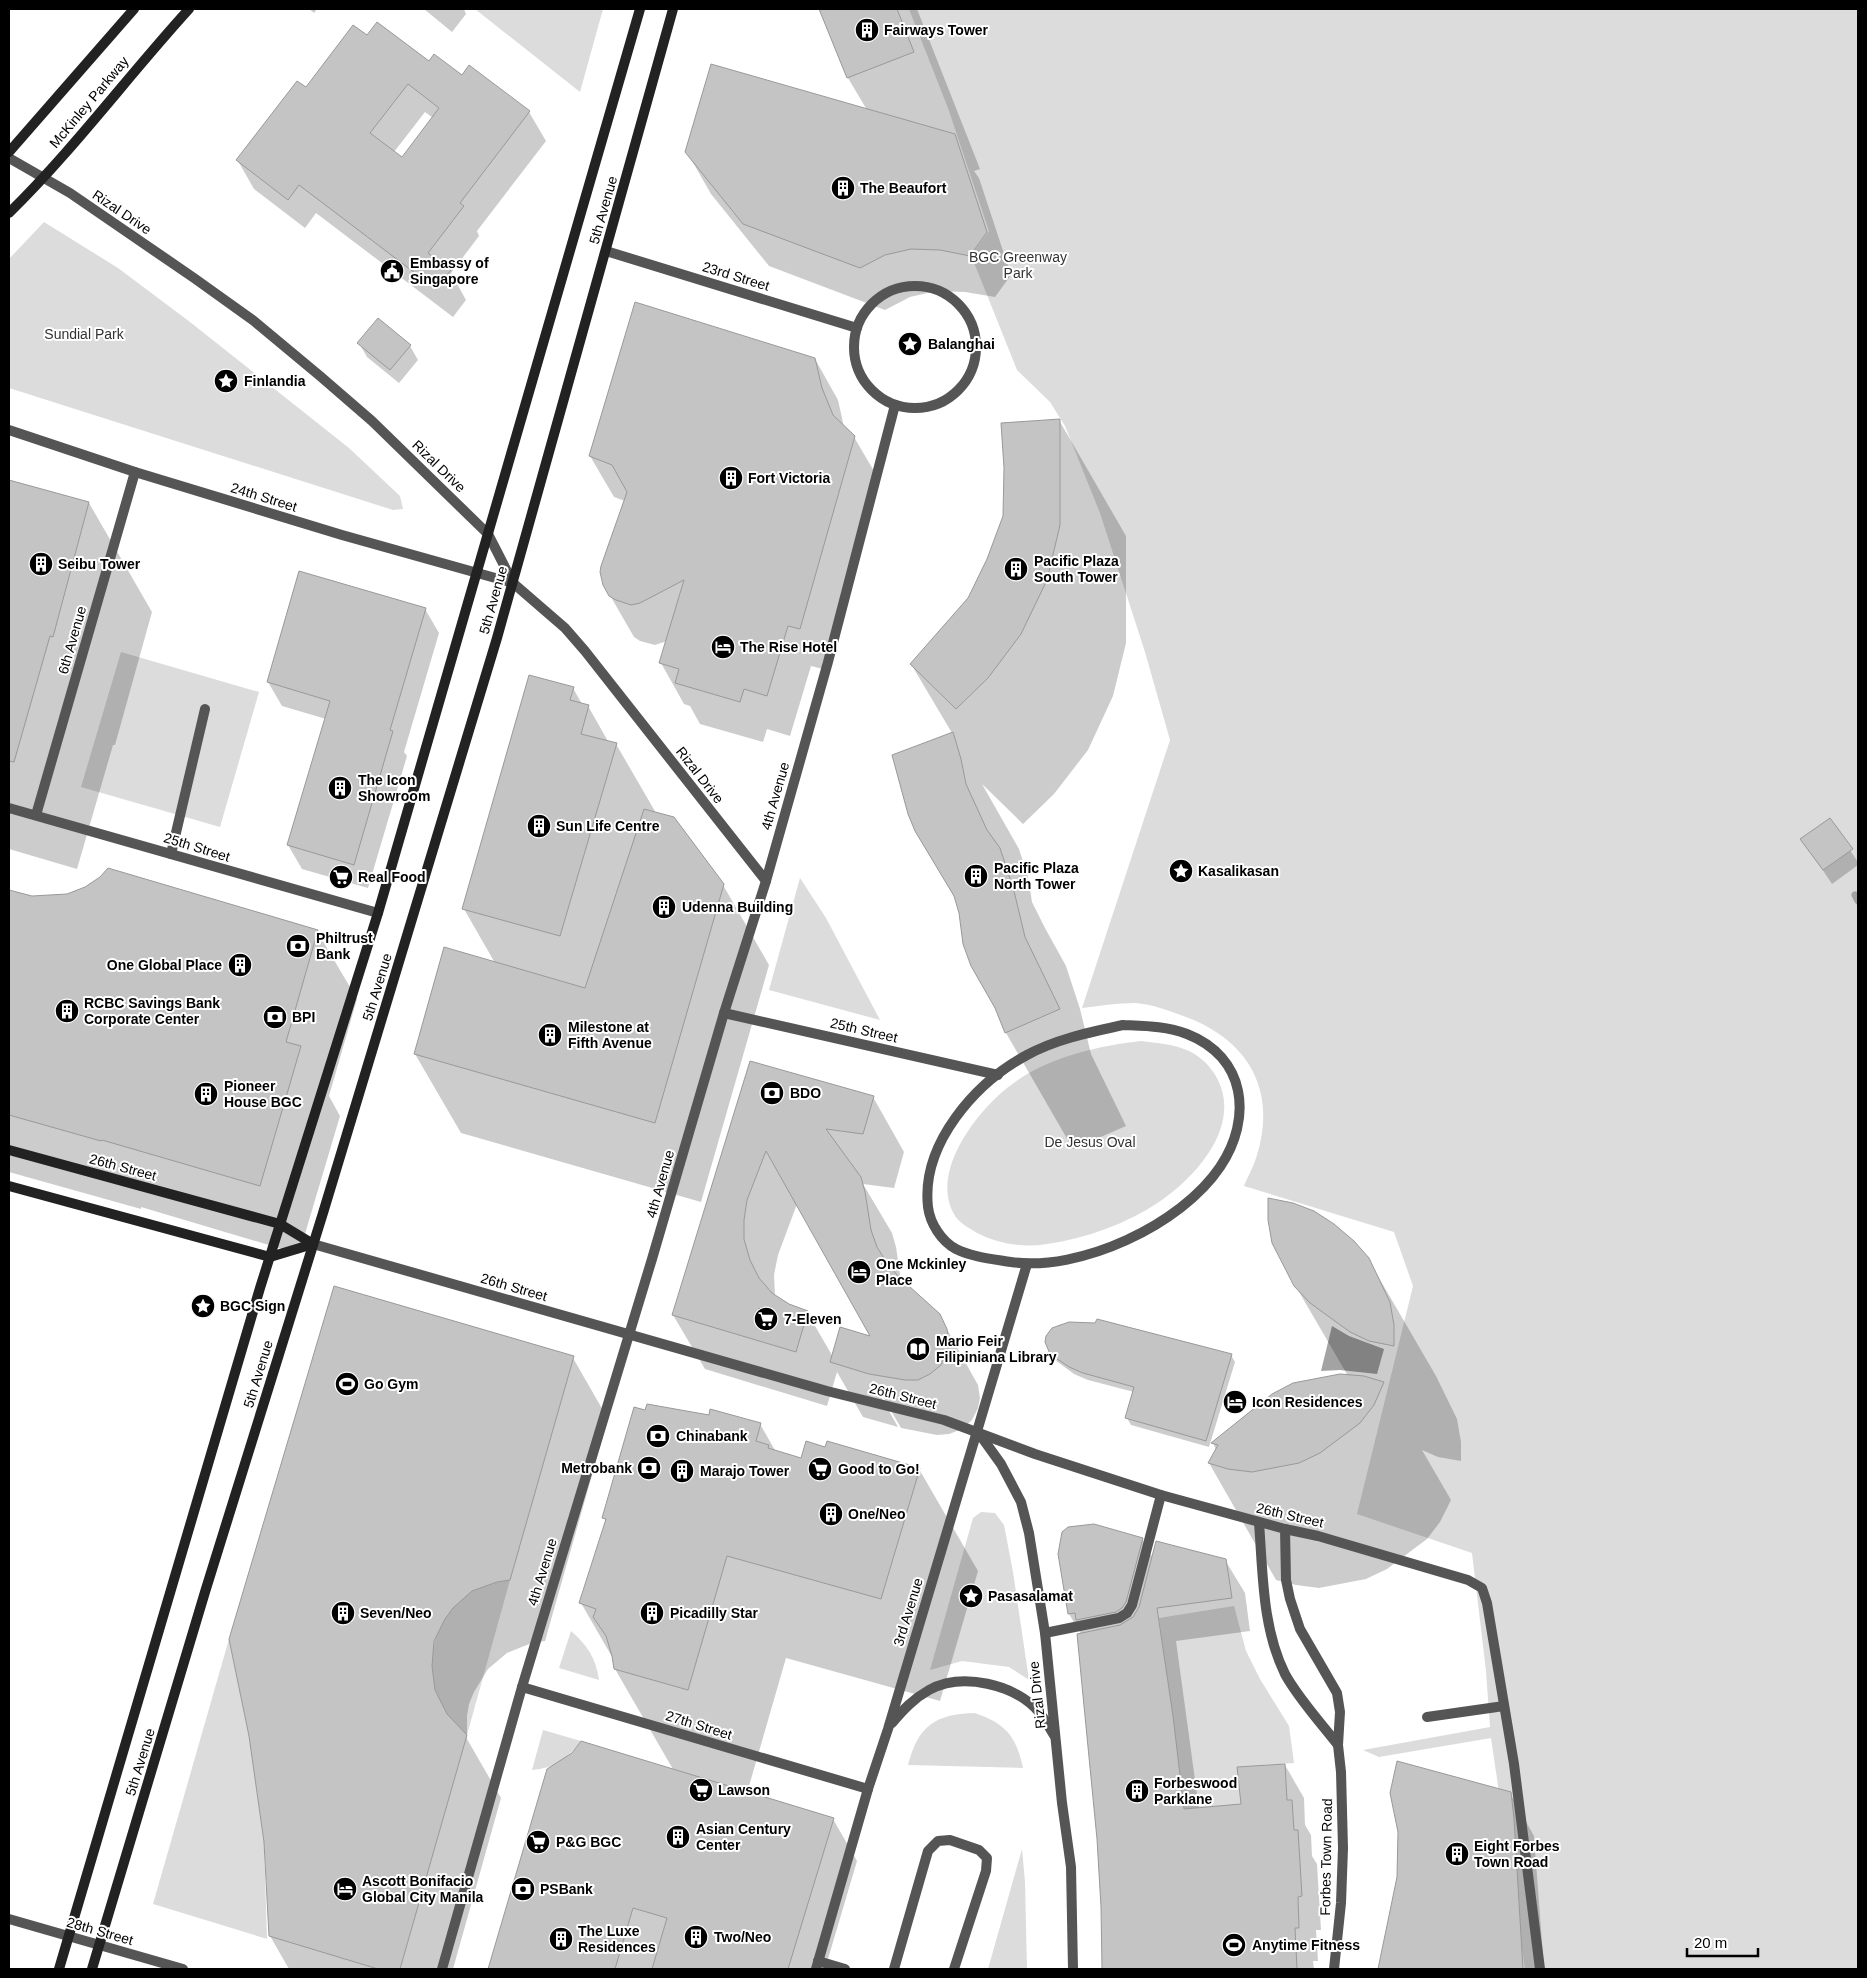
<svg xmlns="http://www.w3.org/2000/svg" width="1867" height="1978" font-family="Helvetica,sans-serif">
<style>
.green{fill:#dcdcdc}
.water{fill:#a3a3a3}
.shadow{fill:#0003;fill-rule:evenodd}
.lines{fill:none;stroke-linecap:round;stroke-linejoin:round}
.stream{stroke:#a3a3a3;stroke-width:7}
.building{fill:#c4c4c4;stroke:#999;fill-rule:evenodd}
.service{stroke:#555;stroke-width:10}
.minor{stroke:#555;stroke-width:10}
.secondary{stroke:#222;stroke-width:10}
.labels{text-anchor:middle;stroke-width:4;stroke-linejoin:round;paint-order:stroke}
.poi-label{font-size:14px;font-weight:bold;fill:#000;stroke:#fff;text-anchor:start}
.street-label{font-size:14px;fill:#000;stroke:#fff}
.park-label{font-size:14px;fill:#333;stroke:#fff}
</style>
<rect width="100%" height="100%" fill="#fff"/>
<g class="green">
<path d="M475,9H603L580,92Z"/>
<path d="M909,9H1858V1969H1525L1491,1738L1379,1757L1363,1750L1490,1727L1486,1671L1472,1553L1357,1514L1413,1286L1394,1232L1244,1186C1248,1176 1254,1166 1257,1155C1277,1090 1248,1040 1186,1017C1170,1011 1152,1004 1135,1003C1117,1003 1099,1006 1082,1008L1170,740L1145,652L1100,513L1065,426L1050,402L1017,370L971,255L989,231L948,108Z"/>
<path d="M44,222L118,268L190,322L349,448L400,496L403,509L393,510L9,388V259Z"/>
<path d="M121,652L259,692L220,827L81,787Z"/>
<path d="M800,878L826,918L880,1020L769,990Z"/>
<path d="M1141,1041C1157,1043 1174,1044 1189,1051C1202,1057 1212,1068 1218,1080C1241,1127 1196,1177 1159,1202C1126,1224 1087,1238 1047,1244C1023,1248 999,1244 977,1233C969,1228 958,1222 954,1214C930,1172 976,1113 1007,1088C1044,1058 1096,1046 1141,1041Z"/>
<path d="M981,1512L995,1513L1004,1525L1013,1572L1029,1680L1009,1667L962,1661L930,1670L973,1518Z"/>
<path d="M510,1580L467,1735C457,1725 446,1715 440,1702C422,1665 435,1610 473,1590C485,1584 497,1582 510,1580Z"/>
<path d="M1234,1606L1246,1651L1260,1679L1289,1726L1294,1763L1238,1767L1241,1804L1184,1809L1159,1618Z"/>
<path d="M571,1631C587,1645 596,1658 599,1680L559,1668Z"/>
<path d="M229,1639L249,1736L264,1842L267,1939L153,1904Z"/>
<path d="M975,1713C1006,1724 1016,1736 1023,1768L908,1765C918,1726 935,1714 975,1713Z"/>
<path d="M543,1730L581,1741C567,1759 555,1768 532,1770Z"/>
<path d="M1022,1849L1025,1882L1027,1969H988Z"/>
</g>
<path class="water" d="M1332,1326L1349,1336L1384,1349L1377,1374L1340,1370L1321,1371Z"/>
<g class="shadow">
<path d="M309,9H317L314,13Z"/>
<path d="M424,9H464L466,14L452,32Z"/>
<path d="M821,9H917L980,169L974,171L979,178L1011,275L995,297L965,292L936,291L910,297L885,310L769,266L711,194L687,152L867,110L848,78Z"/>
<path d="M429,63L462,77L529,112L546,141L477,231L479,236L451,273L466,300L453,317L316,213L305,228L254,189L238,161L306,89ZM425,112L433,118L402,158L394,152Z"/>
<path d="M378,320L410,346L418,360L399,383L367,357L359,343Z"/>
<path d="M815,359L838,400L844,427L854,437L878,478L823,669L811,666L790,736L767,729L763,742L700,724L690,706L684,704L661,663L667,641L655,645L640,641L634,637L604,585L625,501L614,497L590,456Z"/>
<path d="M1059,420L1126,536V643L1113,696L1088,750L1054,794L1023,824L982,784L1019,849L1028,877L1032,902L1045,928L1066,966L1080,1009L1091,1054L1126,1126L1073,1149L1006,1033L957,901L916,830L952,733L911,664L969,598Z"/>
<path d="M9,481L89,503L152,612L115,745H113L77,869L9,849Z"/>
<path d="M425,609L439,633L404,752L407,756L368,888L302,869L288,845L326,719L282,706L268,682Z"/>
<path d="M573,688L582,704L588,706L609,743L616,744L656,813L723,885L769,965L701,1202L461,1133L415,1054L495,963L464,909Z"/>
<path d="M1829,820L1858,862V865L1832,884L1802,839Z"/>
<path d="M9,891L32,897L317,931L357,999L329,1096L340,1116L299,1254L141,1207V1209L9,1172Z"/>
<path d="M751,1062L873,1097L904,1152L894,1188L863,1184L892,1233L896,1247L901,1281L939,1315L978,1385L980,1398L978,1408L972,1420L962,1429L949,1434L937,1435L901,1428L874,1381H872L898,1427L863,1417L837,1372L827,1406L705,1369L673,1315ZM797,1204L872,1339L833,1357L807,1312L788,1305L776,1297L775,1295L774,1275L778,1255Z"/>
<path d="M1368,1259L1436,1376L1457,1419L1461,1442V1461L1438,1457L1422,1450L1451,1500L1440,1522L1427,1539L1387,1569L1366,1579L1319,1588L1296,1585L1276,1580L1209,1463L1216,1450L1213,1443L1348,1376L1295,1285Z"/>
<path d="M1069,1323L1096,1325L1231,1355L1235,1362L1209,1447L1131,1425L1127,1418L1134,1392L1088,1380L1074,1374L1055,1360L1046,1342L1049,1332L1059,1325Z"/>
<path d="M573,1358L608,1419L545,1641L532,1643L507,1653L488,1669L474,1692L469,1704L467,1716V1739L501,1798L453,1969H289L270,1936Z"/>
<path d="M760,1424L776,1452L802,1459L919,1469L978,1571L940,1701L786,1658L747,1793L833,1819L857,1861L825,1969H490L519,1874L674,1771L615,1669V1662L581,1603L606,1522L604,1518Z"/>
<path d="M1142,1539L1153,1558L1225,1560L1245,1593L1250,1631L1176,1641L1199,1809L1242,1805L1285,1765L1304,1798L1305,1825L1311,1835L1312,1856L1317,1864L1321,1930H1316L1318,1961H1313L1314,1969H1103V1907L1081,1634L1069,1614Z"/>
<path d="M1510,1793L1534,1836L1544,1969H1379L1398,1877Z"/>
</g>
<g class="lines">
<path class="stream" d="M1855,895L1858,901"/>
</g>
<g class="building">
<path d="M819,9H897L914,52L847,78Z"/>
<path d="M377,22L429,61L434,54L462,75L469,65L530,111L460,203L464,206L428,253L451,270L436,289L299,185L288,200L236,160L297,81L306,87L353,25L367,35ZM408,84L439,108L402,157L370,133Z"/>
<path d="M711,64L955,134L987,232L970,256L940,250L911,249L885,255L860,268L743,224L685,152Z"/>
<path d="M635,302L815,358L822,388L833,415L855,436L800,629L788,626L767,696L744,689L740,702L675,683L679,669L659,663L684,580L640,603L631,605L616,600L609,596L603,585L600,572L601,566L627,492L612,465L589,456Z"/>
<path d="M378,318L411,345L390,370L357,343Z"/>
<path d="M1060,419V525L1047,580L1021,634L988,678L956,709L910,664L968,598L987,559L1003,516L1004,468L1001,423Z"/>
<path d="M9,480L89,502L53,637L50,636L14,762L9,761Z"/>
<path d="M299,571L426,608L390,730L393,731L354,865L287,845L330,701L267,682Z"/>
<path d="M529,675L574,687L570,700L589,705L581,734L617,743L560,936L462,909Z"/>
<path d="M953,732L961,759L966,784L987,830L1000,848L1014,891L1025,937L1060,1009L1005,1033L995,1008L971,966L963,944L959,913L954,896L915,831L908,814L892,755Z"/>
<path d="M644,809L674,817L724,884L655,1123L414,1054L444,947L585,988Z"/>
<path d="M1830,818L1853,849L1823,870L1800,839Z"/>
<path d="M108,868L318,930L286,1042L301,1046L260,1186L102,1140L101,1141L9,1115V890L32,896L67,894L85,887L100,877Z"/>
<path d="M750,1061L874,1096L863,1134L826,1129L861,1177L865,1192L871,1230L877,1247L887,1263L899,1277L940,1314L947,1329L949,1342L947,1353L941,1365L930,1374L918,1380H905L869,1374L830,1362L840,1327L870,1336L766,1151L747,1200L744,1220V1239L750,1260L759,1278L772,1293L789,1304L808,1311L796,1352L672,1315Z"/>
<path d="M1268,1198L1293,1203L1314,1211L1334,1224L1354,1241L1369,1258L1390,1302L1394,1325V1346L1369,1341L1350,1332L1310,1303L1294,1286L1272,1243L1268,1220Z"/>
<path d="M334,1286L574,1356L510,1580L497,1582L472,1591L453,1608L445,1619L434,1641L432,1666L435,1690L447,1714L467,1735L400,1969H378L269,1936L264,1842L249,1736L229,1639Z"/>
<path d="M1097,1319L1232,1354L1206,1441L1125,1418L1134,1387L1083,1373L1069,1367L1050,1354L1045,1342L1046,1336L1052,1328L1069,1322L1095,1323Z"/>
<path d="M1340,1374L1364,1376L1384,1382L1374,1405L1360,1423L1320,1453L1299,1463L1252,1472L1228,1469L1208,1463L1218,1445L1211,1443L1272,1394L1293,1383Z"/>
<path d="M647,1404L709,1415L710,1409L761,1423L756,1441L769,1445L768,1448L801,1458L806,1441L825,1447L827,1441L920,1468L881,1599L727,1556L688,1690L614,1669L612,1656L606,1636L593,1617L596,1609L579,1603L606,1519L602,1518L634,1407L645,1410Z"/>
<path d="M1094,1524L1143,1538L1126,1602L1122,1608L1116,1612L1076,1620L1075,1613L1068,1614L1058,1554L1062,1532L1068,1527Z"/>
<path d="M1156,1541L1226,1559L1232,1598L1157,1608L1173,1716L1184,1809L1241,1804L1237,1767L1285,1764L1287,1800H1292L1294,1830H1298L1302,1896L1298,1897L1299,1928H1295L1297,1969H1102L1101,1907L1097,1839L1077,1634L1120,1625L1133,1617L1139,1607Z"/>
<path d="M581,1741L834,1818L788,1969H652L667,1918L633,1908L615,1969H488L547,1769L572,1753Z"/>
<path d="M1397,1761L1511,1792L1514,1819L1523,1969H1378L1397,1877L1398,1832L1390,1793Z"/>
</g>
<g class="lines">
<g class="service">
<path d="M171,854L205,709"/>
<path d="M1285,1529L1318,1536L1468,1580L1482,1588L1487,1603L1514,1764L1540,1969"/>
<path d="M1045,1633L1119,1618L1127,1613L1132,1605L1161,1495"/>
<path d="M1427,1717L1504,1706"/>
<path d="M818,1961L845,1969"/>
<path d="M894,1969L928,1851L938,1841L950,1840L979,1850L987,1858L986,1871L954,1969"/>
</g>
<g class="minor">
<path d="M9,158L70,193L194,278L254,321L320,376L372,421L488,534L513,583L565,628L585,651L766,881"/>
<path d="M606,251L857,328"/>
<circle cx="915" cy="347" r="61"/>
<path d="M9,430L135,472L342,535L513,583"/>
<path d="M9,808L378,913"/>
<path d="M36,815L135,472"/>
<path d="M724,1013L998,1075"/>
<path d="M1123,1025C1145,1026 1166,1026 1187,1034C1246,1057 1253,1118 1220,1167C1181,1225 1080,1272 1011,1262C993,1259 972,1257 956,1249C941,1241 930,1223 928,1207C921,1144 975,1083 1027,1055C1056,1039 1091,1032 1123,1025Z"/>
<path d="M313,1244L827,1391L944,1420L1035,1454L1161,1495L1285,1529L1286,1580L1290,1599L1300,1629L1337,1693L1340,1712L1338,1745L1341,1772L1343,1848L1341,1903L1334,1969"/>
<path d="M978,1432L1001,1464L1021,1502L1029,1533L1045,1633L1062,1803L1071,1867L1073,1969"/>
<path d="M1259,1523C1263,1573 1262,1627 1285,1674C1298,1698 1321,1723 1338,1745"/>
<path d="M522,1687L868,1789"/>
<path d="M892,1723C903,1710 913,1699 929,1690C962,1672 1015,1684 1039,1712C1045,1719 1049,1727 1054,1735"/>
<path d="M9,1919L183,1969"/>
<path d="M442,1969L522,1687L652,1259L724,1013L766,881L828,662L895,405"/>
<path d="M816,1969L868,1789L888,1729L1027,1264"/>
</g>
<g class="secondary">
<path d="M9,152L134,9"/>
<path d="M9,213C74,149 128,76 189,9"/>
<path d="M9,1150L280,1224L313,1244"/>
<path d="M9,1186L270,1257L313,1244"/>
<path d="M59,1969L260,1288L378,913L640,9"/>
<path d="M92,1969L205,1592L323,1213L497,638L673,9"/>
</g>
</g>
<defs>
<g id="building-disc" transform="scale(1.25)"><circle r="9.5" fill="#000" stroke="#fff"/><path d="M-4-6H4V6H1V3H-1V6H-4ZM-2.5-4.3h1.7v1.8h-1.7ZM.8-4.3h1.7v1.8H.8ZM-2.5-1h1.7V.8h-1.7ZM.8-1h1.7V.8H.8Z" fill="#fff"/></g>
<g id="civic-disc" transform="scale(1.25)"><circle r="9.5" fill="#000" stroke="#fff"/><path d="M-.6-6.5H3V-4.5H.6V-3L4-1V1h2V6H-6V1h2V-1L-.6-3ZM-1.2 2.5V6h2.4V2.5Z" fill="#fff"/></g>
<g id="sight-disc" transform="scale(1.25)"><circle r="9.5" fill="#000" stroke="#fff"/><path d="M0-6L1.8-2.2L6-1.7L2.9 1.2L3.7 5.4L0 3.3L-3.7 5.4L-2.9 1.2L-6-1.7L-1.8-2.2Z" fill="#fff"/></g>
<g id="hotel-disc" transform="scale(1.25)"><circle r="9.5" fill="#000" stroke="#fff"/><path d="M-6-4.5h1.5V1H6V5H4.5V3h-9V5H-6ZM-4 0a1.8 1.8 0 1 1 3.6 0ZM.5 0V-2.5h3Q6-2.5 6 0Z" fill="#fff"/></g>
<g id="supermarket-disc" transform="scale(1.25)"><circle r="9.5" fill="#000" stroke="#fff"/><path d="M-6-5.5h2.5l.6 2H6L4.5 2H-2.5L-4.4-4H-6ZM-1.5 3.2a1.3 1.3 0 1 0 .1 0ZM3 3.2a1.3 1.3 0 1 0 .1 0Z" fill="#fff"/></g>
<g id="bank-disc" transform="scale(1.25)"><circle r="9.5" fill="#000" stroke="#fff"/><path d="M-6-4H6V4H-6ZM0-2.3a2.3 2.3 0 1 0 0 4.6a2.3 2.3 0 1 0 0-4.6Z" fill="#fff"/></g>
<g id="library-disc" transform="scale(1.25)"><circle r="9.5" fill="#000" stroke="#fff"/><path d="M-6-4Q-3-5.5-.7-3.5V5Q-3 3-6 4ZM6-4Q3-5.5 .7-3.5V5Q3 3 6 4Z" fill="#fff"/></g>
<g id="stadium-disc" transform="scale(1.25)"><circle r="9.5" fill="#000" stroke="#fff"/><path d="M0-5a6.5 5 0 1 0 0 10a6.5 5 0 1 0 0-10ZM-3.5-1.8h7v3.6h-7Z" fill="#fff"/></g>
</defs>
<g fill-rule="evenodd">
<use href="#building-disc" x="867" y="30"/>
<use href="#building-disc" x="843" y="188"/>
<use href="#civic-disc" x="392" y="271"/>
<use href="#sight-disc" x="910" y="344"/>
<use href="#sight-disc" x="226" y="381"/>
<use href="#building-disc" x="731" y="478"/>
<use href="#building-disc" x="41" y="564"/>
<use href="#building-disc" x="1016" y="569"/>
<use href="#hotel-disc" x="723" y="647"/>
<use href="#building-disc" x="340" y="788"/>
<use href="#building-disc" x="539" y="826"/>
<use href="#sight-disc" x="1181" y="871"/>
<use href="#building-disc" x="976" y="876"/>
<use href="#supermarket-disc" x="341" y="877"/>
<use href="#building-disc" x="664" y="907"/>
<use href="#bank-disc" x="298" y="946"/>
<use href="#building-disc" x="240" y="965"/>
<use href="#building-disc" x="67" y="1011"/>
<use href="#bank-disc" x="275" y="1017"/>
<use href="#building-disc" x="550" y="1035"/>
<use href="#bank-disc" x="772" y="1093"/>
<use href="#building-disc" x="206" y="1094"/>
<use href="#hotel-disc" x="859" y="1272"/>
<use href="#sight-disc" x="203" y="1306"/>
<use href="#supermarket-disc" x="766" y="1319"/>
<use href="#library-disc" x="918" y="1349"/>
<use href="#stadium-disc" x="347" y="1384"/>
<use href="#hotel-disc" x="1235" y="1402"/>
<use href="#bank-disc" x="658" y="1436"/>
<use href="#bank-disc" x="649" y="1468"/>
<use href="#supermarket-disc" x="820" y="1469"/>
<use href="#building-disc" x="682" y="1471"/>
<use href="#building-disc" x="831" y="1514"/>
<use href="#sight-disc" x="971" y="1596"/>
<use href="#building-disc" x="343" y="1613"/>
<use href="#building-disc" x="652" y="1613"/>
<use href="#supermarket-disc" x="701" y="1790"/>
<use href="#building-disc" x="1137" y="1791"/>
<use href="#building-disc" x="678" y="1837"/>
<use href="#supermarket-disc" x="538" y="1842"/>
<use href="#building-disc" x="1457" y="1854"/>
<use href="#hotel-disc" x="345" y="1889"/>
<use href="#bank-disc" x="523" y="1889"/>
<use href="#building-disc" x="696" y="1937"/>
<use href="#building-disc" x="561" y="1939"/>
<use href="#stadium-disc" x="1234" y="1945"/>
</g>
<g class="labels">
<g class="poi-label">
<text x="884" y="35">Fairways Tower</text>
<text x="860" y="193">The Beaufort</text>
<text x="410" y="268">Embassy of<tspan x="410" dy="16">Singapore</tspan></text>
<text x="928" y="349">Balanghai</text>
<text x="244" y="386">Finlandia</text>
<text x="748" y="483">Fort Victoria</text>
<text x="1034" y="566">Pacific Plaza<tspan x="1034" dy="16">South Tower</tspan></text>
<text x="58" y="569">Seibu Tower</text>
<text x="740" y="652">The Rise Hotel</text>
<text x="358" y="785">The Icon<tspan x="358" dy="16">Showroom</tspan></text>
<text x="556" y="831">Sun Life Centre</text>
<text x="994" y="873">Pacific Plaza<tspan x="994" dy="16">North Tower</tspan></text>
<text x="1198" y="876">Kasalikasan</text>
<text x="358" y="882">Real Food</text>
<text x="682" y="912">Udenna Building</text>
<text x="316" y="943">Philtrust<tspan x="316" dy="16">Bank</tspan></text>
<text x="222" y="970" text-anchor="end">One Global Place</text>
<text x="84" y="1008">RCBC Savings Bank<tspan x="84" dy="16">Corporate Center</tspan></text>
<text x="292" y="1022">BPI</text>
<text x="568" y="1032">Milestone at<tspan x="568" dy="16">Fifth Avenue</tspan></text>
<text x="224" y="1091">Pioneer<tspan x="224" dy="16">House BGC</tspan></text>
<text x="790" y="1098">BDO</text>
<text x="876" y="1269">One Mckinley<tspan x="876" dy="16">Place</tspan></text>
<text x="220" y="1311">BGC Sign</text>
<text x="784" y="1324">7-Eleven</text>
<text x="936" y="1346">Mario Feir<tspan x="936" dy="16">Filipiniana Library</tspan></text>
<text x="364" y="1389">Go Gym</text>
<text x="1252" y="1407">Icon Residences</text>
<text x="676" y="1441">Chinabank</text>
<text x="632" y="1473" text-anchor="end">Metrobank</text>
<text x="838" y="1474">Good to Go!</text>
<text x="700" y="1476">Marajo Tower</text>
<text x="848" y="1519">One/Neo</text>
<text x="988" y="1601">Pasasalamat</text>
<text x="360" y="1618">Seven/Neo</text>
<text x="670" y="1618">Picadilly Star</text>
<text x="1154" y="1788">Forbeswood<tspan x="1154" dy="16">Parklane</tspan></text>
<text x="718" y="1795">Lawson</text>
<text x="696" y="1834">Asian Century<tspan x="696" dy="16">Center</tspan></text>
<text x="556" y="1847">P&amp;G BGC</text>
<text x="1474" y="1851">Eight Forbes<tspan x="1474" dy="16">Town Road</tspan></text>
<text x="362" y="1886">Ascott Bonifacio<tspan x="362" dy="16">Global City Manila</tspan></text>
<text x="540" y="1894">PSBank</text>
<text x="578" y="1936">The Luxe<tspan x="578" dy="16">Residences</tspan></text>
<text x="714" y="1942">Two/Neo</text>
<text x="1252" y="1950">Anytime Fitness</text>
</g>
<g class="street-label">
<text transform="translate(89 102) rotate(-50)" y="5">McKinley Parkway</text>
<text transform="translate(603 210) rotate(-74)" y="5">5th Avenue</text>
<text transform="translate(122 212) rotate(34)" y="5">Rizal Drive</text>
<text transform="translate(736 276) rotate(17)" y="5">23rd Street</text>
<text transform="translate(439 466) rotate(44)" y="5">Rizal Drive</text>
<text transform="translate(264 497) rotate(17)" y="5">24th Street</text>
<text transform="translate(493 600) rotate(-74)" y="5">5th Avenue</text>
<text transform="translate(72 640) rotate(-74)" y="5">6th Avenue</text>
<text transform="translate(700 775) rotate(52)" y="5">Rizal Drive</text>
<text transform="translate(775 796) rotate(-74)" y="5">4th Avenue</text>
<text transform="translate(197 847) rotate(17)" y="5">25th Street</text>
<text transform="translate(377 987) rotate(-73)" y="5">5th Avenue</text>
<text transform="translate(864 1030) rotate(13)" y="5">25th Street</text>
<text transform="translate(123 1167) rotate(15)" y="5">26th Street</text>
<text transform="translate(660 1184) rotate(-74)" y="5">4th Avenue</text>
<text transform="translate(514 1287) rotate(16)" y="5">26th Street</text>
<text transform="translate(258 1374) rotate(-73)" y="5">5th Avenue</text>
<text transform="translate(903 1396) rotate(14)" y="5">26th Street</text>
<text transform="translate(1290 1515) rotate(13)" y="5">26th Street</text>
<text transform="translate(542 1572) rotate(-73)" y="5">4th Avenue</text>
<text transform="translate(908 1612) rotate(-73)" y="5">3rd Avenue</text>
<text transform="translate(1037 1695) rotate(-96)" y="5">Rizal Drive</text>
<text transform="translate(699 1725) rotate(17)" y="5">27th Street</text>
<text transform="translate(140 1762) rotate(-73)" y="5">5th Avenue</text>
<text transform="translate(1326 1857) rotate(-89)" y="5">Forbes Town Road</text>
<text transform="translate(100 1931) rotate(16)" y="5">28th Street</text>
</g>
<g class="park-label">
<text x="1018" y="262">BGC Greenway<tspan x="1018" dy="16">Park</tspan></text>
<text x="84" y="339">Sundial Park</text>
<text x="1090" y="1147">De Jesus Oval</text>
</g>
</g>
<rect width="1867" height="1978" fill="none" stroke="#000000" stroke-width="20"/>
<path d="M1687 1948v8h71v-8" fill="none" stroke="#000000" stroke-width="2.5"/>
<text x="1694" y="1948" font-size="15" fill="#000000" stroke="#ffffff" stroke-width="4" paint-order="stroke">20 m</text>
</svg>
